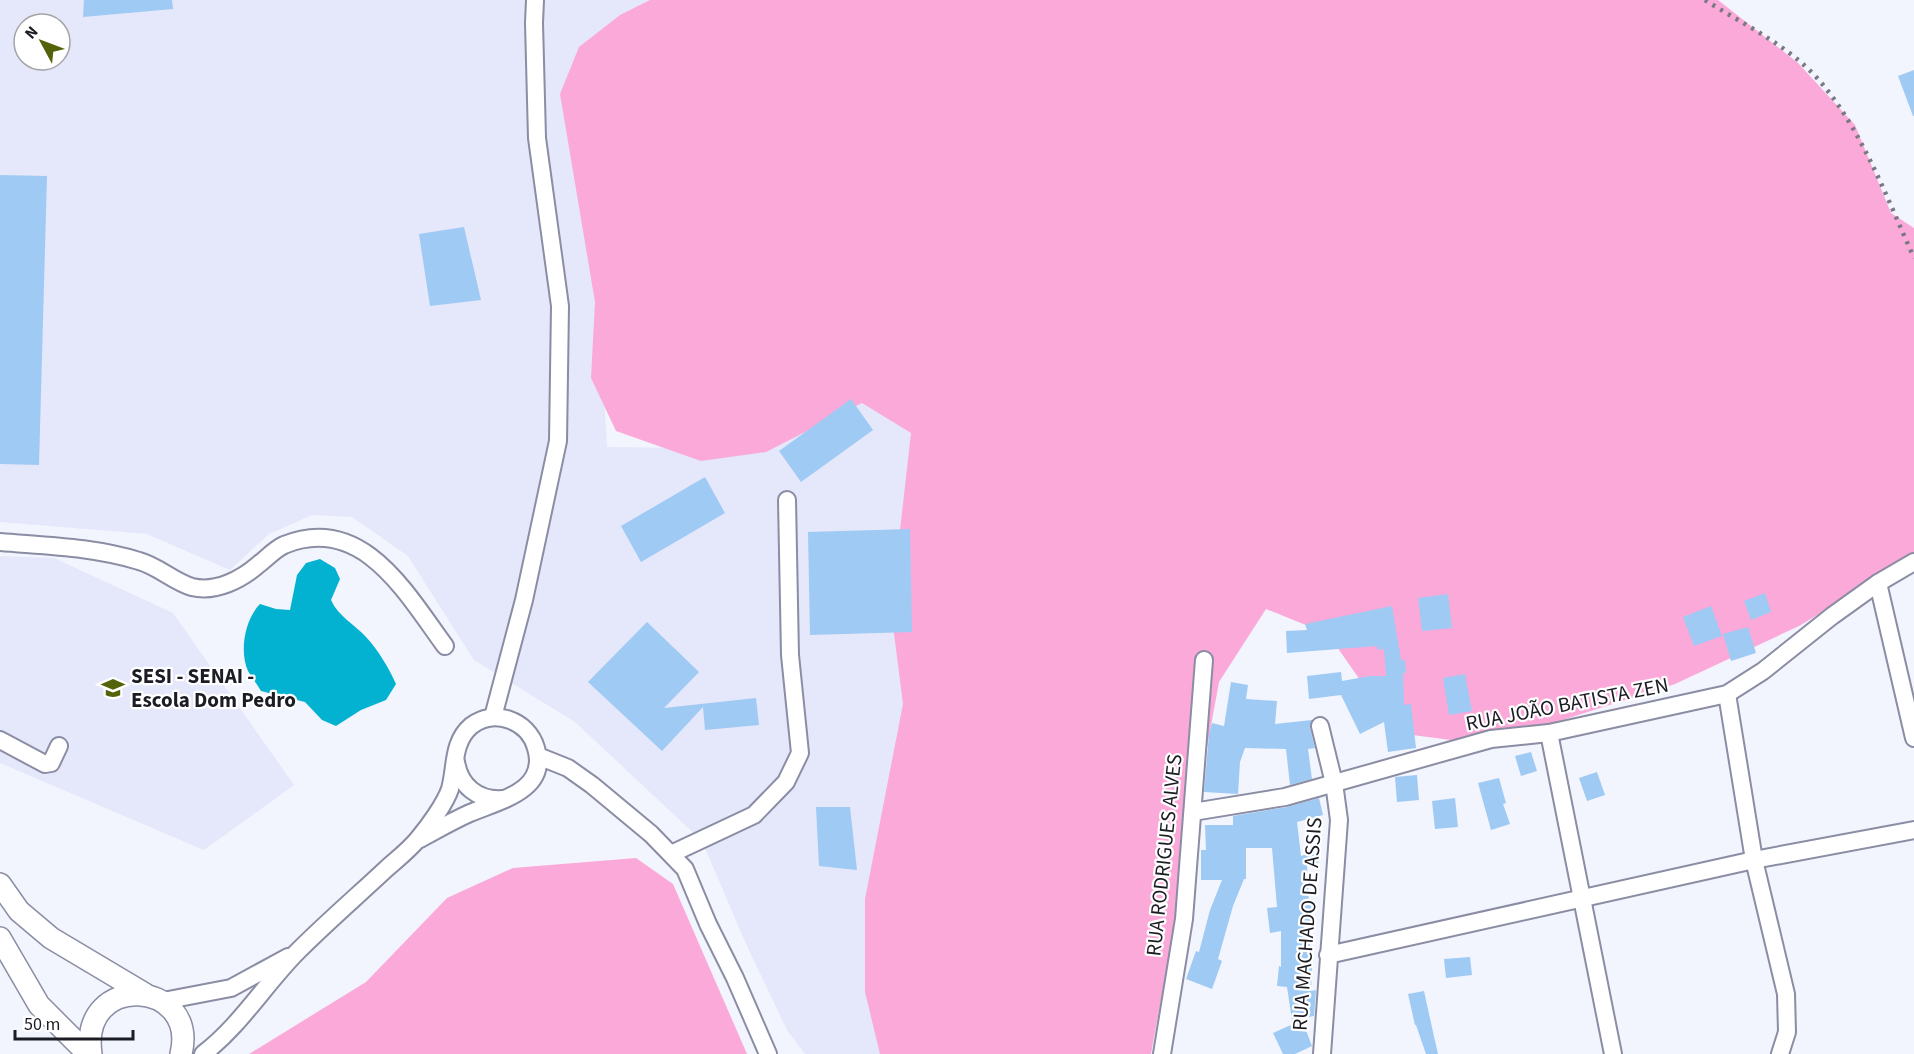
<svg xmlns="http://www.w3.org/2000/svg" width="1914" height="1054" font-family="'Source Sans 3',sans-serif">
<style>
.built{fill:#e5e7fb;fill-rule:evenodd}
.green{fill:#fba9d9}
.water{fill:#02b2d0}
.building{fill:#9fcaf4}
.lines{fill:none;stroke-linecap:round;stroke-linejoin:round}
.minor-casing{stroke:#8a8da3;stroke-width:20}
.major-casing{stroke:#8a8da3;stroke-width:24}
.minor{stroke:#fff;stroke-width:16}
.major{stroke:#fff;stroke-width:21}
.rail{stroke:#787982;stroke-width:4.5;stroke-dasharray:3 6;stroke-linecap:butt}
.labels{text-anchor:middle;stroke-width:4.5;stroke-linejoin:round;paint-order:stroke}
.poi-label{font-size:21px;font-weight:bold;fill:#1b1c24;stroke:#fff;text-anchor:start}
.street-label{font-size:21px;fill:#1b1c24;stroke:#fff}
</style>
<rect width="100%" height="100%" fill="#f2f4fe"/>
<g class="built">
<path d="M0,0H656L586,93L607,447L755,449L931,325L896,1054H805L787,1030L746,944L702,841L575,722L474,660L408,556L352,517L312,515L269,534L230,570L147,534L0,522ZM24,24H60V60H24Z"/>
<path d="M0,556L54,558L173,613L294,785L204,850L0,763Z"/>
</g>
<g class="green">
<path d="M650,0H1718L1798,63L1855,125L1891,213L1914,228V562L1904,563L1799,626L1675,684L1550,724L1451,740L1397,733L1328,634L1266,609L1219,682L1151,1054H880L865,992V899L903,704L891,610L911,433L862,403L766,452L701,461L616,431L591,378L595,302L560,94L579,47L620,15Z"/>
<path d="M636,858L673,884L747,1054H249L366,982L447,898L513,868Z"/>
</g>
<path class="water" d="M320,559L335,568L340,579L331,600C338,616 354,624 366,637C378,650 389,668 396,684L386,700L361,710L336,726L322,720L305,702L261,691C257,684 252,678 248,671C239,651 245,619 260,604L276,609L290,610L297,575L306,563Z"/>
<g class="building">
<path d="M84,0H172L173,9L83,17Z"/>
<path d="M1914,70V116H1913L1898,76Z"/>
<path d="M0,175L47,176L39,465L0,464Z"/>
<path d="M464,227L481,300L430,306L419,234Z"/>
<path d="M851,399L873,430L801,482L779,451Z"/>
<path d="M705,477L725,513L641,562L621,526Z"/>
<path d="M910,529L912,632L810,635L808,532Z"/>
<path d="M1765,593L1771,612L1751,620L1744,601Z"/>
<path d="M1448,594L1452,628L1422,631L1418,598Z"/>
<path d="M1392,606L1401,660H1405L1406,673H1403L1404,705L1411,704L1416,748L1388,752L1384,722L1360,734L1341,695L1309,699L1307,676L1341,672L1342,681L1370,676H1386L1384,649L1378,650L1377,646L1287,653L1286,631L1307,630L1305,624Z"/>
<path d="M1711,606L1722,636L1694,646L1683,617Z"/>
<path d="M647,622L699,672L664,708L756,698L759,725L705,730L703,707L662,751L588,682Z"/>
<path d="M1748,627L1756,653L1731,661L1723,634Z"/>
<path d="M1465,674L1472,711L1449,715L1443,678Z"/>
<path d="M1231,682L1248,685L1246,699L1277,701L1275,724L1312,720L1310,728L1315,748L1308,749L1312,779L1290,785L1286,749L1245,748L1240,762L1238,794L1204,792L1209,734L1212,723L1224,726Z"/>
<path d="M1531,752L1537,771L1521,776L1515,756Z"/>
<path d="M1597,772L1605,795L1587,801L1579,778Z"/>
<path d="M1417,775L1419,800L1397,802L1395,777Z"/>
<path d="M1499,778L1506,803L1503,804L1510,824L1491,830L1478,783Z"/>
<path d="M1319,798L1323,815L1297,822L1301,856L1314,852L1318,863L1307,866L1309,903H1311L1314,927H1310V964L1312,965L1311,991L1316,990L1314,1016L1292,1020L1287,987L1277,986L1279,966L1281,967V931L1270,933L1267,908L1277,907L1272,848H1246V879H1244L1233,906L1218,959L1222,961L1212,989L1186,979L1196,951L1199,952L1210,910L1222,880H1201V850H1206L1205,825H1233V816L1287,807Z"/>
<path d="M1455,798L1458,827L1435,829L1432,801Z"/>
<path d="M816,807H850L857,870L819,866Z"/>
<path d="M1470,957L1472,975L1446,978L1444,959Z"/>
<path d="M1424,991L1433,1032L1438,1054H1426L1416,1025H1415L1408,994Z"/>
<path d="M1302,1020L1312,1046L1295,1054H1283L1273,1033Z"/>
</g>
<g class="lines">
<g class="minor-casing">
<g id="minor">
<path d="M0,542C47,546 94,547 139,561C158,566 174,582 192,587C216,593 242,579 259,564C267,558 275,549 284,545C362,513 406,593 445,646"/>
<path d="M1878,583L1914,738"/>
<path d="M1727,694L1754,860L1786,994L1787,1032L1780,1054"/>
<path d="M493,717L524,600L558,441L560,306L537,138L534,23L535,0"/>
<path d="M1320,726L1334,783L1339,820L1322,1054"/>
<path d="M1549,733L1613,1054"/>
<path d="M0,740L45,764L51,763L59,746"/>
<path d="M538,756L568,768L592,785L651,834L685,869L708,924L735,978L768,1054"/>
<path d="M456,762C460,786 478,801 503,799"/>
<path d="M1193,812L1285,797L1491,739L1549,733L1727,694L1763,671L1832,616L1878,583L1914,562"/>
<path d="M671,854L754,815L786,782L800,753L790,655L787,500"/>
<path d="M1328,955L1754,860L1914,830"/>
<path d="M163,1001L231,988L288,957"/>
<path d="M203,1054C241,1025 265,984 298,951C326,923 356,897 385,870C396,860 408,851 418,839C428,827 445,804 450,789C456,768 452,742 471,726C494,708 528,720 536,748C549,791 498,801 470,813C452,821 435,831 418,840"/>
<path d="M1162,1054L1184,919L1204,660"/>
</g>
</g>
<g class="major-casing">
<g id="major">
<path d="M0,884L19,911L51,938L145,994"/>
<path d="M0,938L39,1005L88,1054"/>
<path d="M91,1054C79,971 199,979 181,1054"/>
</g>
</g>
<use href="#minor" class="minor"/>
<use href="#major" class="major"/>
<path class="rail" d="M1705,0C1738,21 1775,39 1804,65C1855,111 1886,196 1914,258"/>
</g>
<defs>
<g id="school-bare" transform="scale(1.8)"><path d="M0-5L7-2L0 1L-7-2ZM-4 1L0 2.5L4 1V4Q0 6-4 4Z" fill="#536309" stroke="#fff" stroke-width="2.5" paint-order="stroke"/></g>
</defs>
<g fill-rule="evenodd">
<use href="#school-bare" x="113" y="688"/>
</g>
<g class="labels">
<g class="poi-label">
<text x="131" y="683">SESI - SENAI -<tspan x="131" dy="24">Escola Dom Pedro</tspan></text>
</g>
<g class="street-label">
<text transform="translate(1567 704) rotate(-11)" y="7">RUA JOÃO BATISTA ZEN</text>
<text transform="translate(1164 855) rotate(-84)" y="7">RUA RODRIGUES ALVES</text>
<text transform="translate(1307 924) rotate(-86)" y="7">RUA MACHADO DE ASSIS</text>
</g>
</g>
<g transform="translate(42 42) rotate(311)"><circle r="28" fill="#ffffff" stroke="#a4a4a7" stroke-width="1.5"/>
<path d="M0-4.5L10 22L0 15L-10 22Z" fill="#536309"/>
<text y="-9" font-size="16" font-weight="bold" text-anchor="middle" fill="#1b1c24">N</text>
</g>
<path d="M15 1030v9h118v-9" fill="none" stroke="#1b1c24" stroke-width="3"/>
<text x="24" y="1030" font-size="18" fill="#1b1c24" stroke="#ffffff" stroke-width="4.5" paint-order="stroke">50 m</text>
</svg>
